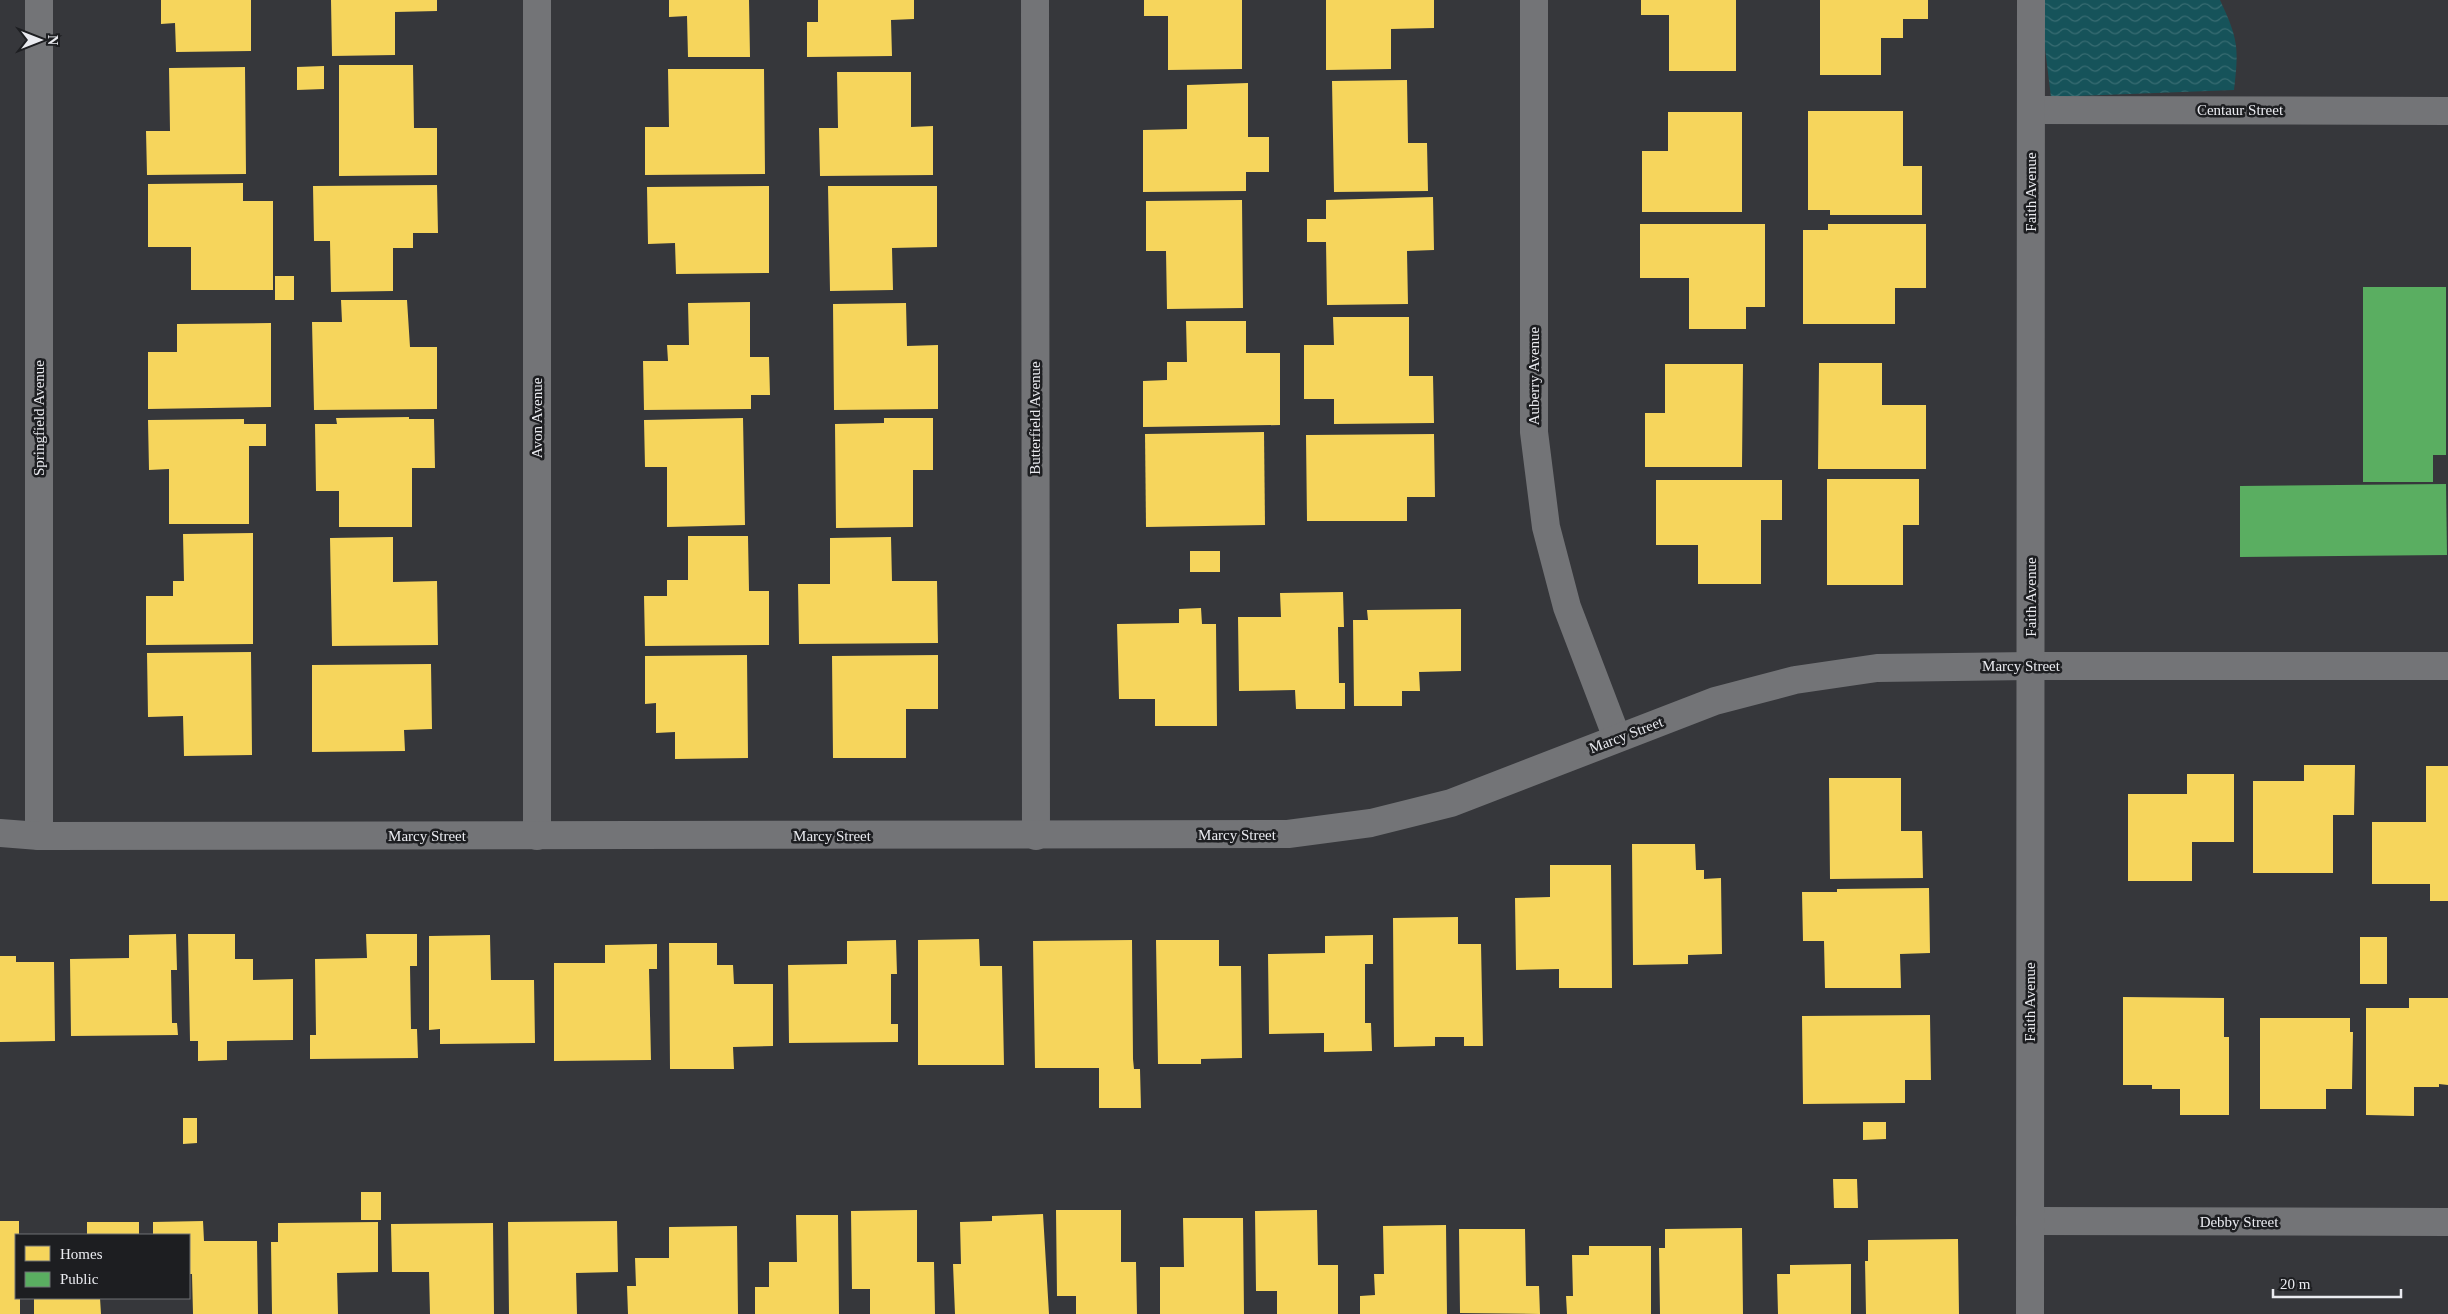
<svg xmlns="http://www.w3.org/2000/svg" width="2448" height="1314" font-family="Georgia,serif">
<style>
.water{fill:url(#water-waves)}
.homes{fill:#f6d55c}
.public{fill:#5aae61}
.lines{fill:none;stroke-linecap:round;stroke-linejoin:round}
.minor{stroke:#737477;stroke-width:28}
.labels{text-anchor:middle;stroke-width:5;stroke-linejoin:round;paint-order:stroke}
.street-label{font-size:15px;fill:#eaebf0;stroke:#1d1e21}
</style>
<defs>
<pattern id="water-waves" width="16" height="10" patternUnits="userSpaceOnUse" patternTransform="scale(1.25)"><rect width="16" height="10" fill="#16535a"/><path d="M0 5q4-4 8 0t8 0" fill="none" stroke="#386c72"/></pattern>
</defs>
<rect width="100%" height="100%" fill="#36373b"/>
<path class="water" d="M2039,0H2220C2238,39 2239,47 2234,90L2051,97Z"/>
<g class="homes">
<path d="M161,0H251V51L176,52L175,23L161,24Z"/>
<path d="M331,0H437V11L395,12V55L332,56Z"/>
<path d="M669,0H749L750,57H688L687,16L669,17Z"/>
<path d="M818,0H914V19L891,20L892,56L807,57V22H818Z"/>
<path d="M1144,0H1242V69L1168,70V16H1144Z"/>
<path d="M1326,0H1434V28L1391,29V69L1326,70Z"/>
<path d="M1641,0H1736V71H1669V15H1641Z"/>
<path d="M1820,0H1928V19H1903V38H1881V75H1820Z"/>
<path d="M339,65H413L414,128H437V175L339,176Z"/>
<path d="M324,66V89L297,90V67Z"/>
<path d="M245,67L246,174L147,175L146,131H170L169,68Z"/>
<path d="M668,69H764L765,174L645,175V127H669Z"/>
<path d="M837,72H911V127L933,126V175L820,176L819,128H838Z"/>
<path d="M1407,80L1408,143H1427L1428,191L1334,192L1332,81Z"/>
<path d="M1248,83V137H1269V172H1246V191L1143,192V130L1187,129V85Z"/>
<path d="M1808,111H1903V166H1922V215H1830V210H1808Z"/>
<path d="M1668,112H1742V212H1642V151H1668Z"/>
<path d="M243,183V201H273V290H191V247H148V184Z"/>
<path d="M437,185L438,233H413V248H393V291L331,292L330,241H314L313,186Z"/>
<path d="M769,186V273L676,274L675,243L648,244L647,187Z"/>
<path d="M828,186H937V247L892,248L893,290L830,291Z"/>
<path d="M1433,197L1434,250L1407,251L1408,304L1327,305L1326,242H1307V219H1326V200Z"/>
<path d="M1242,200L1243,308L1167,309L1166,251H1146V201Z"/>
<path d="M1640,224H1765V307H1746V329H1689V278H1640Z"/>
<path d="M1828,224H1926V288H1895V324H1803V230H1828Z"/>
<rect x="275" y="276" width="19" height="24"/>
<path d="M341,300H407L410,347H437V409L314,410L312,322H342Z"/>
<path d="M750,302V357H769L770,395H751V409L644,410L643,361H668L667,345H689L688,303Z"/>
<path d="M906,303L907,346L938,345V409L834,410L833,304Z"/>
<path d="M1333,317H1409V376H1433L1434,423L1334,424V399H1304V345H1334Z"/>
<path d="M1186,321H1246V353H1280V425L1143,427V381L1167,380V362H1187Z"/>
<path d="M271,323V407L148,409V352H177V324Z"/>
<path d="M1819,363H1882V405H1926V469H1818Z"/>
<path d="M1665,364H1743L1742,467H1645V413H1665Z"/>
<path d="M409,417V419H434L435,468H412V527H339V491H316L315,424H337L336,418Z"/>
<path d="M743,418L745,525L667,527V467H645L644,420Z"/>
<path d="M884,418H933V470H913V527L836,528L835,424L884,423Z"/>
<path d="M244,419V424H266V446H249V524H169V469L149,470L148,420Z"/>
<path d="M1264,432L1265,525L1146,527L1145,434Z"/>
<path d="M1434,434L1435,497H1407V521H1307L1306,435Z"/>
<path d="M1827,479H1919V525H1903V585H1827Z"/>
<path d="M1656,480H1782V520H1761V584H1698V545H1656Z"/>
<path d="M253,533V644L146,645V596H173V581H184L183,534Z"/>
<path d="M688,536H748L749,591H769V645L645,646L644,596H667V580H688Z"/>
<path d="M393,537V582L437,581L438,645L332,646L330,538Z"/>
<path d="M891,537L892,581H937L938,643L799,644L798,584H830V538Z"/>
<rect x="1190" y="551" width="30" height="21"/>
<path d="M1343,592L1344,627H1338L1339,683H1345V709H1296L1295,690L1239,691L1238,617H1281L1280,593Z"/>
<path d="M1201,608L1202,624H1216L1217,726H1155V699H1119L1117,624L1179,623V609Z"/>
<path d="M1461,609V671L1419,672L1420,691H1402V706H1354L1353,620H1368L1367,610Z"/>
<path d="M251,652L252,755L184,756L183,716L148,717L147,653Z"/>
<path d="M747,655L748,758L675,759V732L656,733V703L645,704V656Z"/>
<path d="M938,655V709H906V758H833L832,656Z"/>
<path d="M431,664L432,729L404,730L405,751L312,752V665Z"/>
<path d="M2304,765H2355L2354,815H2333V873H2253V781H2304Z"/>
<path d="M2426,766H2448V901H2430V884H2372V822H2426Z"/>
<path d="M2187,774H2234V842H2192V881H2128V794H2187Z"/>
<path d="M1829,778H1901V831H1922L1923,878L1830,879Z"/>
<path d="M1632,844H1695L1696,870H1704V879L1721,878L1722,954L1688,955V964L1633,965Z"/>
<path d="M1550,865H1611L1612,988H1559V969L1516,970L1515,898L1550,897Z"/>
<path d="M1929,888L1930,953L1900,954L1901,988H1825L1824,941H1803L1802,892H1837V889Z"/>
<path d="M1458,917V944H1481L1483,1046H1464V1037H1435V1046L1394,1047L1393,918Z"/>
<path d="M176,934L177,970H171L172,1023H177L178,1035L71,1036L70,959L129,958V935Z"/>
<path d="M188,934H235V959H253V980L293,979V1040L227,1041V1060L198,1061V1041H190Z"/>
<path d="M366,934H417V966H410L411,1029H417L418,1058L310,1059V1035H316L315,959L367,958Z"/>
<path d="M490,935L491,980H534L535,1043L440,1044V1029L429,1030V936Z"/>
<path d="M1373,935V964H1365V1023H1371L1372,1051L1324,1052V1033L1269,1034L1268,954L1325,953V936Z"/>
<rect x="2360" y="937" width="27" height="47"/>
<path d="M979,939L980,966H1002L1004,1065H918V940Z"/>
<path d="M896,940L897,974H891V1024H898V1042L789,1043L788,965L847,964V941Z"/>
<path d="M1132,940L1133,1059L1134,1069H1140L1141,1108H1099V1068H1035L1033,941Z"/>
<path d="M1156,940H1219V966H1241L1242,1058L1201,1059V1064H1158Z"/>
<path d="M669,943H717V965H733L734,984H773V1046L733,1047L734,1069H670Z"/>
<path d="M657,944V969H649L651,1060L554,1061V963H605V945Z"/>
<path d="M0,956H16V962H54L55,1041L0,1042Z"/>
<path d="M2123,997L2224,998V1037H2229V1115H2180V1089H2152V1085H2123Z"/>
<path d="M2409,998H2448V1085L2439,1084V1087H2414V1116L2366,1115V1008H2409Z"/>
<path d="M1930,1015L1931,1080H1905V1103L1803,1104L1802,1016Z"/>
<path d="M2260,1018H2350V1032H2353L2352,1089H2326V1109H2260Z"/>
<path d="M183,1118H197V1143L183,1144Z"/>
<path d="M1863,1122H1886V1139L1863,1140Z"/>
<path d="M1833,1179H1857L1858,1208H1834Z"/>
<rect x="361" y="1192" width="20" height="28"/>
<path d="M917,1210V1262H934L935,1314H870V1289H852L851,1211Z"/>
<path d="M1056,1210H1121V1262H1136L1137,1314H1076V1296H1057Z"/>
<path d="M1317,1210L1318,1265H1338V1314H1277V1291H1256L1255,1211Z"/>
<path d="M1043,1214L1049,1314H955L953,1264H961L960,1222L992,1221V1216Z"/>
<path d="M796,1215H838L839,1314H755V1287H769V1262H797Z"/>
<path d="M1183,1218H1243L1244,1314H1160V1267H1184Z"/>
<path d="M0,1221H19V1235H16V1298H20V1314H0Z"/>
<path d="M203,1221L204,1241H257L258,1314H193L192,1274H189V1235H153V1222Z"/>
<path d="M617,1221L618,1272L576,1273L577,1314H509L508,1222Z"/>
<rect x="87" y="1222" width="52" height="13"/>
<path d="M378,1222V1272L337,1273L338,1314H272L271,1242H278V1223Z"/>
<path d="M493,1223L494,1314H430L429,1272H392L391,1224Z"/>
<path d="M1446,1225L1447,1314H1360V1296L1375,1295L1374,1274H1384L1383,1226Z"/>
<path d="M737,1226L738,1314H628L627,1286H636L635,1258H669V1227Z"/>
<path d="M1742,1228L1743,1314H1660L1659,1248H1665V1229Z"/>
<path d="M1459,1229H1525L1526,1286H1539L1540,1314L1460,1313Z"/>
<path d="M1958,1239L1959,1314H1866L1865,1261H1868V1240Z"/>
<path d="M1589,1246H1651V1314H1567L1566,1296H1573L1572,1255H1589Z"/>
<path d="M1851,1264V1314H1778L1777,1274H1790V1265Z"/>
<path d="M34,1298H100L101,1314H34Z"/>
</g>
<g class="public">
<path d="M2363,287H2446V455H2433V482H2363Z"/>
<path d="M2446,484L2447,555L2240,557V486Z"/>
</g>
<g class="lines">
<g class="minor">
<path d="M39,0V836"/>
<path d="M537,0V836"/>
<path d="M1035,0L1036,836"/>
<path d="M1534,0V432L1546,527L1567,607L1617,738"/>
<path d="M2031,110L2448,111"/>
<path d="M0,833L39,836L1288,834L1371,823L1451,803L1715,701L1795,680L1877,668L2030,666H2448"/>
<path d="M2030,1221L2448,1222"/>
<path d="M2030,1314L2031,0"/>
</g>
</g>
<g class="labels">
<g class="street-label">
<text x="2240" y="115">Centaur Street</text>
<text transform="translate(2031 192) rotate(-90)" y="5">Faith Avenue</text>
<text transform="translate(1534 376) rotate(-90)" y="5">Auberry Avenue</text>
<text transform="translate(39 418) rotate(-90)" y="5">Springfield Avenue</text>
<text transform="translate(537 418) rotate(-90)" y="5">Avon Avenue</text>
<text transform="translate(1035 418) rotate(-90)" y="5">Butterfield Avenue</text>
<text transform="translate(2031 597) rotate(-90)" y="5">Faith Avenue</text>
<text x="2021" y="671">Marcy Street</text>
<text transform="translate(1626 735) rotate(-21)" y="5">Marcy Street</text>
<text x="1237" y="840">Marcy Street</text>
<text x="427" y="841">Marcy Street</text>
<text x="832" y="841">Marcy Street</text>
<text transform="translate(2030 1002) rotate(-90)" y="5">Faith Avenue</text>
<text x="2239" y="1227">Debby Street</text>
</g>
</g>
<rect x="15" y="1234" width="175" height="65" fill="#1d1e21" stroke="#6f7074"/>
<rect x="25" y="1246" width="25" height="15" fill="#f6d55c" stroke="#6f7074"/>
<text x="60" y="1259" font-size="15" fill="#eaebf0">Homes</text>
<rect x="25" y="1272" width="25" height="15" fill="#5aae61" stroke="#6f7074"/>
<text x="60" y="1284" font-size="15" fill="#eaebf0">Public</text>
<g transform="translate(40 40) rotate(90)" stroke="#1d1e21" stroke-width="4" paint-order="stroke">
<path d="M0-4L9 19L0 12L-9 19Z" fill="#eaebf0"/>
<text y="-8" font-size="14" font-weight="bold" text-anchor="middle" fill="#eaebf0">N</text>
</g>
<path d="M2273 1289v8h128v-8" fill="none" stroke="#eaebf0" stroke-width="2.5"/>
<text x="2280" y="1289" font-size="15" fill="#eaebf0" stroke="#1d1e21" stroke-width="4" paint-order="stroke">20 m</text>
</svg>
